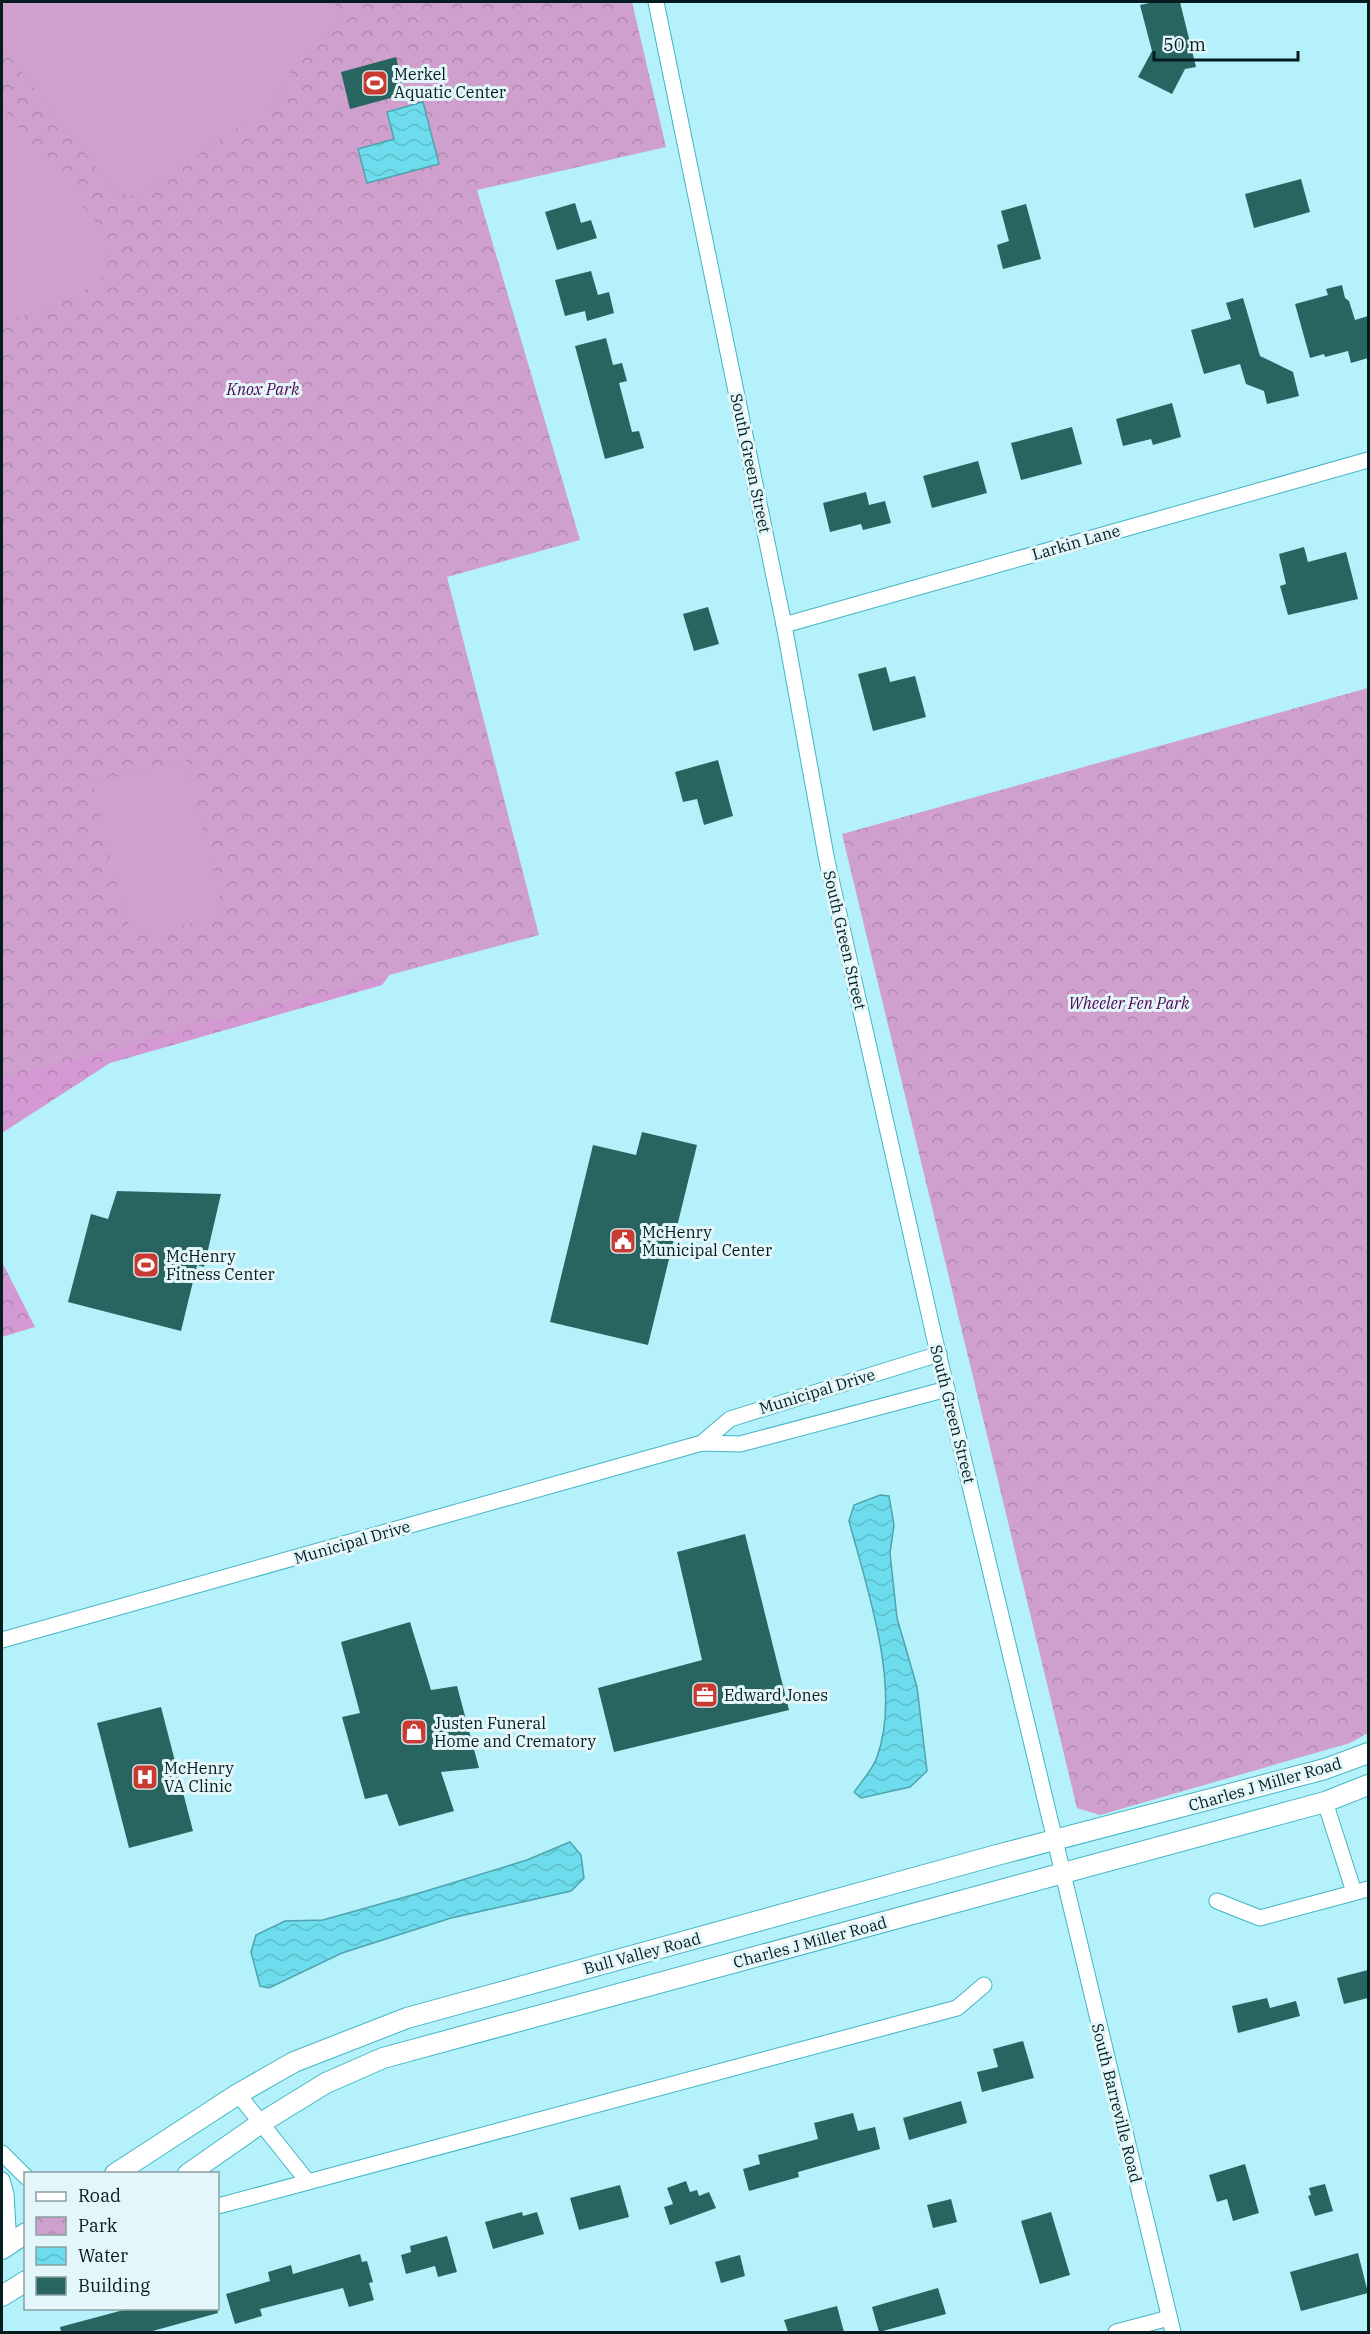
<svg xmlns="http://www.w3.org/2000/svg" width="1370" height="2334" font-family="'IBM Plex Serif',serif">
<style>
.forest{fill:url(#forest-crowns)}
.park{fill:url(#park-crowns)}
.pitch{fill:#cf9fcd}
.water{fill:url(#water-waves);stroke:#4ea3af;stroke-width:1.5}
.building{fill:#296560}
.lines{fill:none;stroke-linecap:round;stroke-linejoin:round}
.minor-casing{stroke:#42b5c4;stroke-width:17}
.tertiary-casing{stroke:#42b5c4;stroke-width:22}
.minor{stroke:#fff;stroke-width:15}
.tertiary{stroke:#fff;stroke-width:20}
.labels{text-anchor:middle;stroke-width:6;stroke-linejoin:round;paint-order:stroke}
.poi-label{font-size:16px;fill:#041c1f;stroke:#e3f6f9;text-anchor:start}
.park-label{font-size:16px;font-style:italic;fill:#510652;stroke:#e3f6f9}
.street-label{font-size:16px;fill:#041c1f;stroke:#e3f6f9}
</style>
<defs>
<pattern id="forest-crowns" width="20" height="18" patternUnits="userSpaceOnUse" patternTransform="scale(1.5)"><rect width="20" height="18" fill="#d498d2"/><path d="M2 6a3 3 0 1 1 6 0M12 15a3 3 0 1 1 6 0" fill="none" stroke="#b482b4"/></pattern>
<pattern id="park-crowns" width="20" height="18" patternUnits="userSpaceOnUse" patternTransform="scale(1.5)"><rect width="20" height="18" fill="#cf9fcd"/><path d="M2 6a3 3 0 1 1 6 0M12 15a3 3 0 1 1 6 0" fill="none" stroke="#b088b0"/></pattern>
<pattern id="water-waves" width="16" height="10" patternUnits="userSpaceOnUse" patternTransform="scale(1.5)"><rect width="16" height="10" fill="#6ddded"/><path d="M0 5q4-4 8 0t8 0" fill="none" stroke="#5dbdcb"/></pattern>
</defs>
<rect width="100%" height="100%" fill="#b4f1fa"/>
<g class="forest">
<path d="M416,939L382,985L110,1063L2,1133V1006Z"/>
<path d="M2,1262L35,1327L2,1337Z"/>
</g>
<g class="park">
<path d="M2,2H632L666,147L477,190L580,540L447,577L539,935L2,1078Z"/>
<path d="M1368,688V1733L1350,1743L1100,1815L1077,1808L842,834Z"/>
</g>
<g class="pitch">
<path d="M2,2H332L345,14L296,62L276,101L138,197L115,192L2,47Z"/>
<path d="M2,106L113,244L105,275L74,297L2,324Z"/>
<path d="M186,760L224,915L132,938L92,783Z"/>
</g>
<g class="water">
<path d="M423,102L439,164L367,183L358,149L394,139L387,112Z"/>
<path d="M880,1495L889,1496L894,1525L890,1553L897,1618L917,1687L927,1771L910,1787L861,1798L854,1792C862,1781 873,1769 877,1757C902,1689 867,1588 849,1521L854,1505Z"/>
<path d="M570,1842L581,1855L584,1878L571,1891L451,1918L342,1953L269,1988L260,1986L251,1952L256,1935L285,1921L323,1920L423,1892L527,1860Z"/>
</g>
<g class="building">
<path d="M1154,2H1180L1196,67L1185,69L1172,94L1138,77L1152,51L1140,5Z"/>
<path d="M396,57L405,94L350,109L341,72Z"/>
<path d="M1301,179L1310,212L1254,228L1245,194Z"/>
<path d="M575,203L581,223L591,220L597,238L557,250L545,212Z"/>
<path d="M1026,204L1041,259L1003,269L997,245L1009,241L1001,211Z"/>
<path d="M591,271L598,295L609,292L614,313L587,321L585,311L565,316L555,280Z"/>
<path d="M1342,285L1345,298L1349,301L1355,320L1368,316V358L1351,363L1348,351L1325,357L1324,354L1310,358L1295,304L1328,295L1326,289Z"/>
<path d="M1243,298L1260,356L1293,372L1299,396L1267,404L1264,391L1246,384L1240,364L1204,374L1191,330L1231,319L1226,303Z"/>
<path d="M606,338L613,365L622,363L627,381L619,383L632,432L639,431L644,448L605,459L575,346Z"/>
<path d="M1172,403L1181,437L1153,445L1151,439L1123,446L1116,419Z"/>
<path d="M1072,427L1082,464L1021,480L1011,443Z"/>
<path d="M978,461L987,493L932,508L923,476Z"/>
<path d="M866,492L869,505L885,501L891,523L863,530L861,524L830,532L823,503Z"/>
<path d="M1304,547L1308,562L1346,552L1358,599L1288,615L1280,586L1286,584L1279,554Z"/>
<path d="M708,607L719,644L694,651L683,614Z"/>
<path d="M886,667L890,682L915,676L926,717L873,731L858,674Z"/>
<path d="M718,760L733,816L704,825L697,799L683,802L675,772Z"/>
<path d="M642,1132L697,1145L648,1345L550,1322L593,1145L636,1155Z"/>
<path d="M117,1191L221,1194L204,1267L197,1265L181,1331L68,1302L91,1214L108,1219Z"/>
<path d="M745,1534L789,1710L614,1752L598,1688L702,1660L677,1552Z"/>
<path d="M410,1622L431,1690L457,1686L479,1768L441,1772L454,1811L399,1826L387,1794L365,1799L342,1717L360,1713L341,1642Z"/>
<path d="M161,1707L193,1831L129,1848L97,1723Z"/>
<path d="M1368,1970V1998L1344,2004L1337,1978Z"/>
<path d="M1267,1998L1270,2008L1296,2001L1300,2016L1238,2033L1232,2006Z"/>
<path d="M1023,2041L1034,2078L982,2092L977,2072L998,2067L993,2049Z"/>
<path d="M961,2101L967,2123L909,2140L903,2118Z"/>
<path d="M853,2113L858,2131L875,2127L880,2149L798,2172L799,2177L749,2191L743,2169L760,2164L758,2155L818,2139L814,2123Z"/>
<path d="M1245,2164L1259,2213L1233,2221L1227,2199L1217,2202L1209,2175Z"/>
<path d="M686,2181L690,2192L697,2190L699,2196L709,2192L716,2208L670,2225L664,2207L673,2204L667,2188Z"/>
<path d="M1325,2184L1333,2211L1315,2216L1308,2196L1311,2195L1309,2188Z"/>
<path d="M620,2185L629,2217L579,2230L570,2198Z"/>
<path d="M951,2199L957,2222L933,2228L927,2205Z"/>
<path d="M522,2212L523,2216L537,2212L544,2234L493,2249L485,2222Z"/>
<path d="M1051,2212L1070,2275L1040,2284L1021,2221Z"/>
<path d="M447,2236L457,2272L438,2277L435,2266L406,2274L401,2255L411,2252L410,2246Z"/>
<path d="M1358,2253L1368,2293L1301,2311L1290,2272Z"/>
<path d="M360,2254L362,2262L367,2261L373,2282L369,2283L374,2300L349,2307L343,2288L260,2309L262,2316L235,2324L226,2294L270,2281L268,2272L291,2265L293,2274Z"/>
<path d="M740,2255L745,2276L721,2283L715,2262Z"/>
<path d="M938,2288L946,2314L879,2332L872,2307Z"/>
<path d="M837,2306L844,2332H788L784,2320Z"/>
<path d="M131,2308H217L218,2313L149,2332H61L60,2327Z"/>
</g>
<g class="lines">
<g class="minor-casing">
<g id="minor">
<path d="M656,2L784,625L827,861L934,1336L1173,2332"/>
<path d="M784,625L1368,460"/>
<path d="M702,1443L730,1419L939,1354"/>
<path d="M2,1640L702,1443L740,1444L947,1389"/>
<path d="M1325,1802L1354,1892"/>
<path d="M1217,1901L1260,1918L1368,1889"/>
<path d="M238,2094L308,2182L957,2008L984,1985"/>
<path d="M2,2153L26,2177"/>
<path d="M2,2180L6,2194L9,2245"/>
<path d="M218,2206L308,2182"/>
<path d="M1116,2332L1169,2318"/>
</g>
</g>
<g class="tertiary-casing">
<g id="tertiary">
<path d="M115,2174L238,2094L294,2062L407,2018L997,1855L1325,1769L1368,1753"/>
<path d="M188,2174L261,2123L326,2083L383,2058L1325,1802L1368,1785"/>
<path d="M2,2249L26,2233"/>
<path d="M2,2296L26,2281"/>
</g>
</g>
<use href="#minor" class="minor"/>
<use href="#tertiary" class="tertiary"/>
</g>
<defs>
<g id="stadium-square" transform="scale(1.35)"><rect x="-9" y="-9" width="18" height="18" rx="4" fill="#c83b32" stroke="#e3f6f9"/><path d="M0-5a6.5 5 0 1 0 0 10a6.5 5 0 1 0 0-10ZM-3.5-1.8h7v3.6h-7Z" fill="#fff"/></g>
<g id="civic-square" transform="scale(1.35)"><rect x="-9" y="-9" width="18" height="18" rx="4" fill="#c83b32" stroke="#e3f6f9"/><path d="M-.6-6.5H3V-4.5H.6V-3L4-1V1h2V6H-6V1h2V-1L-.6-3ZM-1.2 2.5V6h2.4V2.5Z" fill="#fff"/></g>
<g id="office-square" transform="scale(1.35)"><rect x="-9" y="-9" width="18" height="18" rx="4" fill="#c83b32" stroke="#e3f6f9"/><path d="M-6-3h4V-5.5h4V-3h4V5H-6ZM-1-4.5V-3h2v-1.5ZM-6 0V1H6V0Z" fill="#fff"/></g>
<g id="shop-square" transform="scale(1.35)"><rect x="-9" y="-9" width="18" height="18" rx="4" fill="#c83b32" stroke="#e3f6f9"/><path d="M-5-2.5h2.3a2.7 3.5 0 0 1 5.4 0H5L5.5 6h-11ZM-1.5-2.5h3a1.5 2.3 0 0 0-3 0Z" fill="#fff"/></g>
<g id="hospital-square" transform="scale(1.35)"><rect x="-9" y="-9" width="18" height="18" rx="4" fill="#c83b32" stroke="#e3f6f9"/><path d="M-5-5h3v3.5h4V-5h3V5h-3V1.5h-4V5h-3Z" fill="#fff"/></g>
</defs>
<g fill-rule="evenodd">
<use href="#stadium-square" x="375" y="83"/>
<use href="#civic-square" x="623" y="1241"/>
<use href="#stadium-square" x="146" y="1265"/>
<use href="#office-square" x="705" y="1695"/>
<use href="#shop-square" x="414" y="1732"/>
<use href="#hospital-square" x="145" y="1777"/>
</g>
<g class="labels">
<g class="poi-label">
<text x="394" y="80">Merkel<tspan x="394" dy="18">Aquatic Center</tspan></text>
<text x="642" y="1238">McHenry<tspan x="642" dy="18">Municipal Center</tspan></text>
<text x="166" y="1262">McHenry<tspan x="166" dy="18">Fitness Center</tspan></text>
<text x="724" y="1701">Edward Jones</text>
<text x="434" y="1729">Justen Funeral<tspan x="434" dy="18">Home and Crematory</tspan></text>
<text x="164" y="1774">McHenry<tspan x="164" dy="18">VA Clinic</tspan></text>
</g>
<g class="park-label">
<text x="263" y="395">Knox Park</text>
<text x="1129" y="1009">Wheeler Fen Park</text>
</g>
<g class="street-label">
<text transform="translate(751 463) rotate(78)" y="6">South Green Street</text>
<text transform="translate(1076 542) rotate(-16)" y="6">Larkin Lane</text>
<text transform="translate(845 940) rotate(77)" y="6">South Green Street</text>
<text transform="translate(817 1391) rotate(-17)" y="6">Municipal Drive</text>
<text transform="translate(953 1414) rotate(76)" y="6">South Green Street</text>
<text transform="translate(352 1542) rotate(-16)" y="6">Municipal Drive</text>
<text transform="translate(1265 1784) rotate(-16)" y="6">Charles J Miller Road</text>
<text transform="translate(810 1942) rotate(-15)" y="6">Charles J Miller Road</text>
<text transform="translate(642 1953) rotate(-15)" y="6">Bull Valley Road</text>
<text transform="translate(1117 2103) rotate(76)" y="6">South Barreville Road</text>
</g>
</g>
<rect width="1370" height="2334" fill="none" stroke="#041c1f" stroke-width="6"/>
<rect x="24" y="2172" width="195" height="138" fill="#e3f6f9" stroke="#8a9fa2" stroke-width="1.5"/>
<rect x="36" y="2192" width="30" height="9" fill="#ffffff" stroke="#8a9fa2" stroke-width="1.5"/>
<text x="78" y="2202" font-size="18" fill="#041c1f">Road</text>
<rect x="36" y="2217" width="30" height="18" fill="url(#park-crowns)" stroke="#8a9fa2" stroke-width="1.5"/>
<text x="78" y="2232" font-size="18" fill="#041c1f">Park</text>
<rect x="36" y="2247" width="30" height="18" fill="url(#water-waves)" stroke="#8a9fa2" stroke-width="1.5"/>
<text x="78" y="2262" font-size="18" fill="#041c1f">Water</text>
<rect x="36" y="2277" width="30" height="18" fill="#296560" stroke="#8a9fa2" stroke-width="1.5"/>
<text x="78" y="2292" font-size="18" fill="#041c1f">Building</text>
<path d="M1154 51v9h144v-9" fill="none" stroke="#041c1f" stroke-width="3"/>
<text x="1163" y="51" font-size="18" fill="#041c1f" stroke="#e3f6f9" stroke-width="4.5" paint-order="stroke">50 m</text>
</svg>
